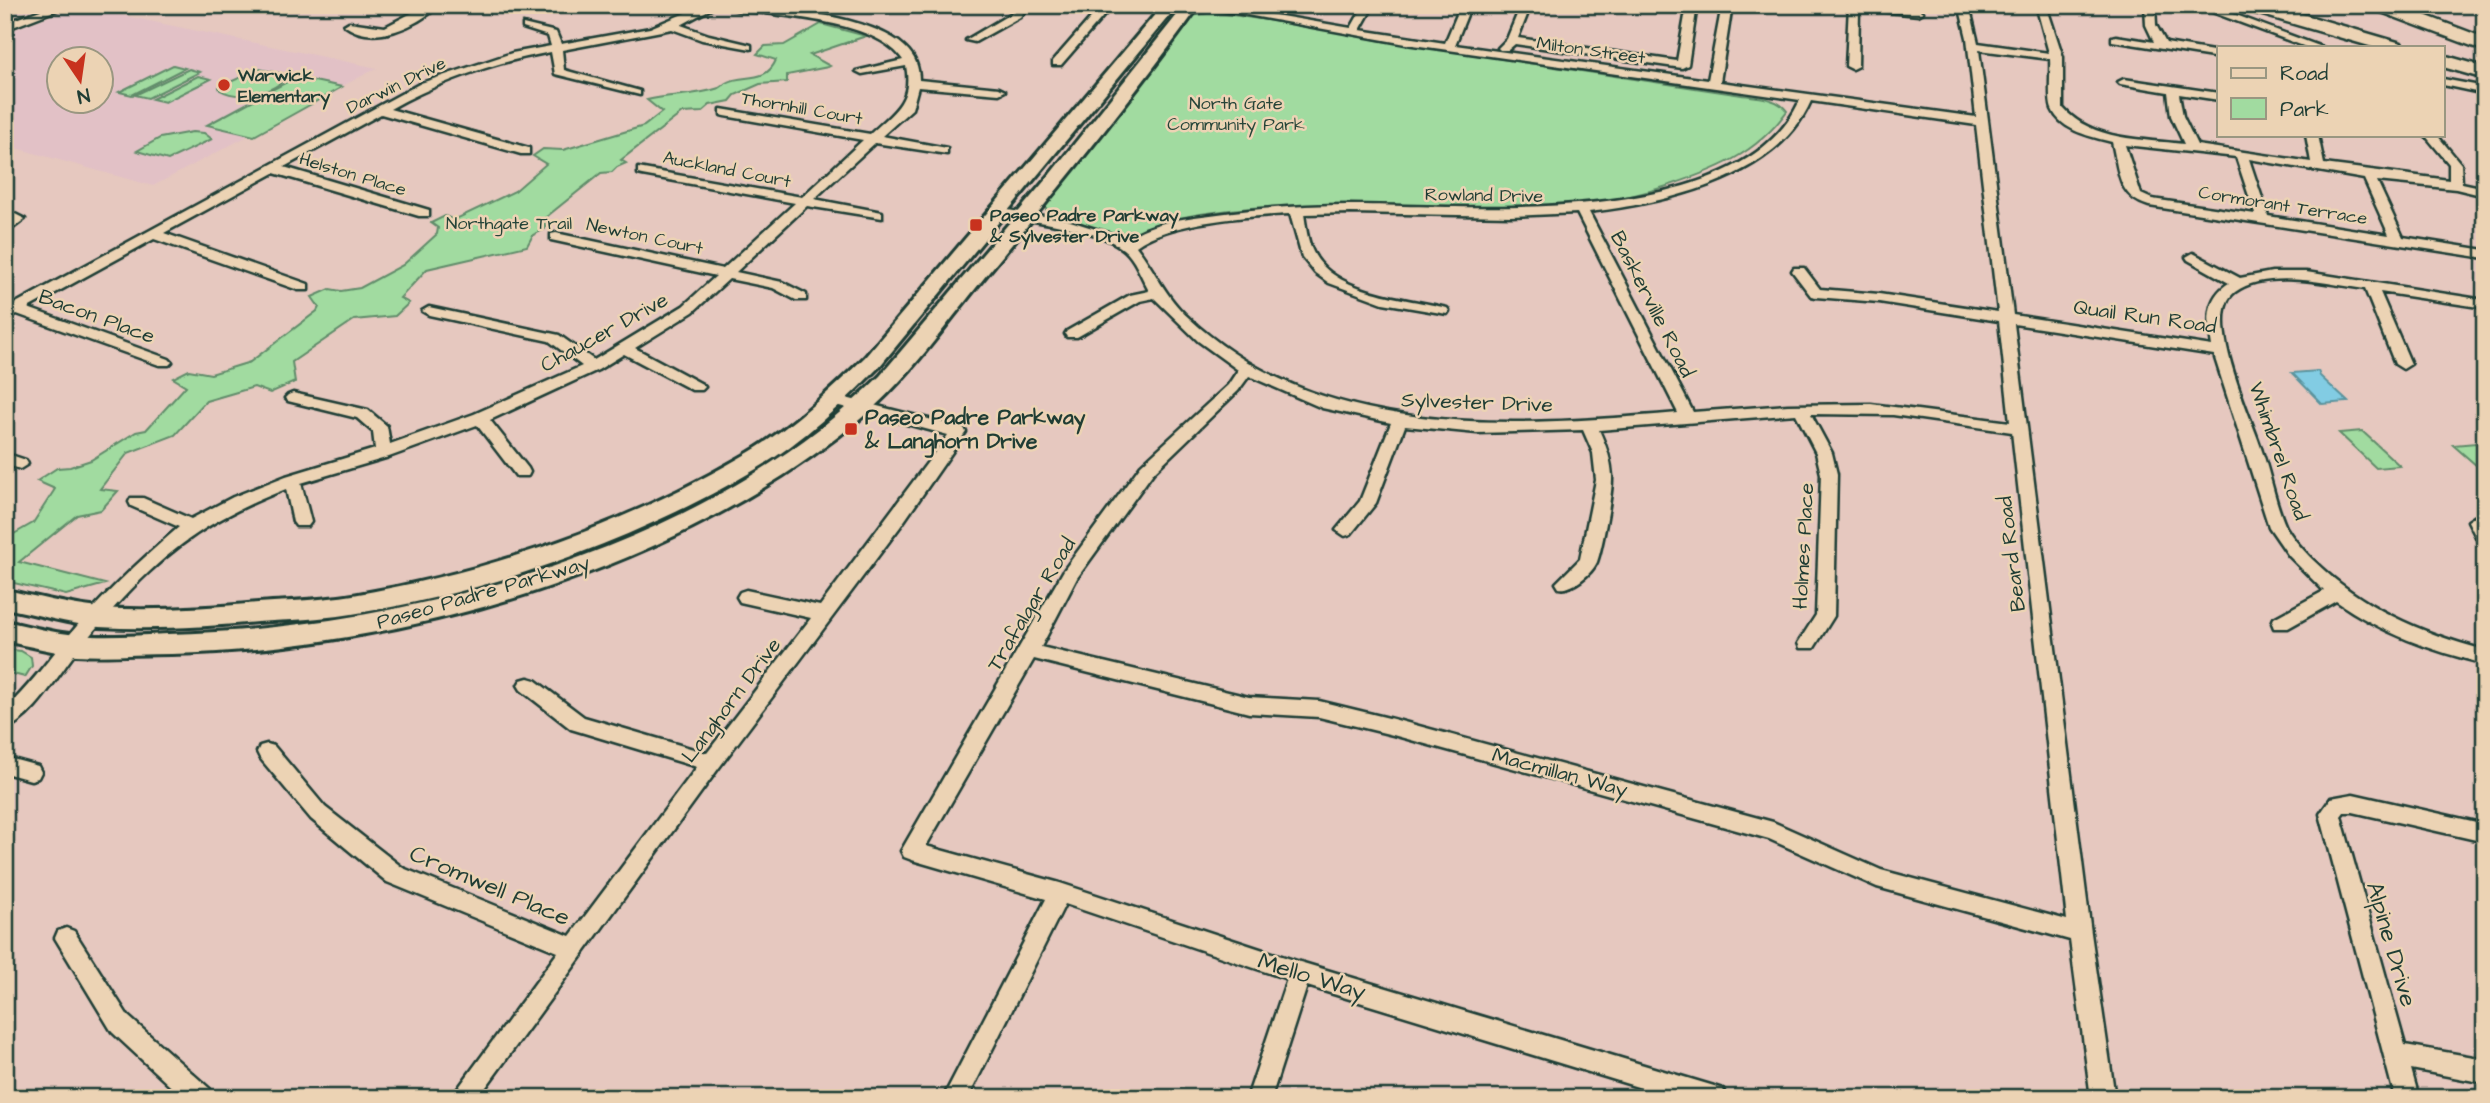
<svg xmlns="http://www.w3.org/2000/svg" width="2490" height="1103" font-family="'Architects Daughter',sans-serif">
<style>
.built{fill:#e2c1c6;fill-rule:evenodd}
.green{fill:#a1dba0;stroke:#608c6a;stroke-width:2}
.water{fill:#82cce3;stroke:#5a939d;stroke-width:2}
.lines{fill:none;stroke-linecap:round;stroke-linejoin:round}
.minor-casing{stroke:#1f3d34;stroke-width:5}
.secondary-casing{stroke:#1f3d34;stroke-width:6}
.motorway-casing{stroke:#1f3d34;stroke-width:5}
.minor{fill:#ecd3b4;fill-rule:evenodd}
.secondary{fill:#ecd3b4;fill-rule:evenodd}
.motorway{fill:#ecd3b4;fill-rule:evenodd}
.poi-dot{fill:#c8321e;stroke:#ecd3b4;stroke-width:2.5}
.labels{text-anchor:middle;stroke-width:5;stroke-linejoin:round;paint-order:stroke}
.far-street-label{font-size:18px;fill:#1f3d34;stroke:#ecd3b4}
.far-poi-label{font-size:18px;font-weight:bold;fill:#1f3d34;stroke:#ecd3b4;text-anchor:start}
.far-park-label{font-size:18px;fill:#264539;stroke:#ecd3b4}
.street-label{font-size:21px;fill:#1f3d34;stroke:#ecd3b4}
.poi-label{font-size:21px;font-weight:bold;fill:#1f3d34;stroke:#ecd3b4;text-anchor:start}
.near-street-label{font-size:24px;fill:#1f3d34;stroke:#ecd3b4}
</style>
<rect width="100%" height="100%" fill="#e6c8bf"/>
<filter id="ink" filterUnits="userSpaceOnUse"><feTurbulence type="fractalNoise" baseFrequency=".0143" numOctaves="2"/><feDisplacementMap in="SourceGraphic" scale="14" xChannelSelector="R" yChannelSelector="G"/><feConvolveMatrix kernelMatrix="1 2 1 2 8 2 1 2 1" color-interpolation-filters="sRGB"/></filter>
<g filter="url(#ink)">
<path class="built" d="M77,6L377,68L153,186L5,145V33ZM60,60H102V102H60Z"/>
<g class="green">
<path d="M1212,12L1321,28L1382,41L1735,94C1752,97 1776,96 1787,111C1756,155 1713,171 1664,187C1540,226 1411,199 1284,206C1249,207 1213,211 1179,218C1162,222 1146,232 1128,233C1099,234 1073,223 1047,212L1043,198L1192,16Z"/>
<path d="M821,24L866,36L810,55L830,66L828,67L787,75V82L760,84L735,95L730,101L710,105L702,112L682,113L621,160L626,163L617,167L612,172L601,173L545,218V229L533,235L527,246L427,269L400,298L409,303L395,316L354,320L292,362L295,382L270,393L254,387L206,401L175,435L128,453L100,489L118,491L101,510L77,515L19,562L105,584L66,595L5,581V539L33,523L55,489L37,481L57,468L70,467L91,460L136,432L146,430L186,386L173,378L189,370L211,374L250,362L317,311L319,307L312,297L330,289L341,291L360,288L403,265L437,234L438,228L431,223L445,216L454,220L515,191L546,164L533,156L543,149L563,150L644,126L662,112L647,100C670,94 696,96 719,88C722,87 724,83 728,82C744,74 766,84 776,60L757,54L765,46L784,45Z"/>
<path d="M173,65L185,68L132,95L119,92Z"/>
<path d="M189,69L200,72L148,98L135,95Z"/>
<path d="M259,69L288,75C276,93 239,101 220,90L219,87Z"/>
<path d="M198,76L211,79L165,102L152,99Z"/>
<path d="M296,77L342,87L254,136L207,125Z"/>
<path d="M192,132L204,133L212,139L168,160L137,151L160,138Z"/>
<path d="M2362,431L2400,466L2376,468L2339,433Z"/>
<path d="M2476,443L2485,451V473L2453,445Z"/>
<path d="M5,649L21,651L31,657L32,666L25,677L5,672Z"/>
</g>
<path class="water" d="M2318,371L2320,376L2348,402L2322,404L2292,373Z"/>
<g class="lines">
<g class="minor-casing">
<g id="minor">
<path d="M54,5H70L5,30V23Z"/>
<path d="M427,5H440C416,27 373,47 344,25L349,22L385,27Z"/>
<path d="M704,5H718L681,25L709,35L751,45V49L702,40L672,29L562,50L564,70L640,91V95L555,74L551,52C495,62 440,81 390,109L529,148V154H521L381,114L284,167L429,210V216H419L274,173L164,233L308,284V290H298L154,239L28,308L169,359L172,362L169,365H159L17,314L5,319V309L421,83L512,53L551,46L548,36L523,28V24L556,32L561,44L650,28Z"/>
<path d="M722,5C767,5 872,15 905,47C915,56 919,67 919,80L999,88L1005,91L999,94L918,87L912,109L882,136L947,148V154L875,143L814,199L882,212V218L807,206L736,272L782,282L806,294V300H796L773,288L729,279L693,312L635,348L702,384L705,387L702,390H692L624,354L598,370L490,420L528,468L530,472L528,476H516L477,425L389,457L301,483L311,522L308,526H296L293,522L286,489C231,511 193,531 149,572C124,595 99,624 77,651C59,673 33,720 5,729V709C28,688 45,664 65,640C99,599 138,562 179,527L131,506L129,502L131,498H143L191,519L233,497L286,476L375,449L373,432L357,418L288,401L285,398L288,395L293,393L368,410L387,426L390,444L474,414L582,366L549,341L429,315L422,311L429,307L559,335L594,360L683,306L716,276L551,240V234L556,233L723,269L795,203L642,175L638,174V168L802,197L863,140L725,116L721,115V109L870,134C893,113 913,101 906,66L862,74L856,71L903,60C880,25 803,18 765,13C752,11 733,12 722,5Z"/>
<path d="M926,5H939L927,12L922,9Z"/>
<path d="M1019,5H1030L1020,17L975,42L966,40L1012,13Z"/>
<path d="M1102,5H1113L1061,65H1053V61Z"/>
<path d="M1192,5H1217L1351,28L1364,5H1374L1360,30L1445,43L1461,5H1471L1455,45L1708,80L1722,5H1732L1720,82L1976,117L1967,38L1959,5H1969L1978,43L2049,53L2036,5H2046L2063,57V108C2092,141 2142,139 2184,144L2171,116L2168,92L2120,84L2118,82L2124,79L2219,93V100L2179,94L2183,116L2197,145L2311,162L2306,135H2318L2324,164L2449,180V164L2425,135H2437L2461,164L2462,183L2485,188V196L2456,189L2377,181L2403,237L2485,250V258L2149,206C2117,197 2119,170 2112,142C2092,137 2061,131 2052,109C2048,99 2051,72 2050,59L1979,50L2013,315L2212,346C2208,321 2205,298 2229,283L2188,260L2186,257L2193,253L2240,278L2272,272H2306L2485,300V308L2380,292L2411,364L2403,369L2395,364L2365,289C2329,284 2267,268 2235,292C2202,316 2252,418 2262,451C2271,476 2275,503 2286,527C2293,539 2303,550 2313,560C2361,607 2420,633 2485,650V664C2432,651 2381,633 2336,601L2288,628H2274L2272,623L2274,618L2324,591L2289,556L2269,527L2214,355L2014,324L2091,933L2115,1098H2091L2070,940L1877,887L1769,839L1393,735L1319,717L1249,713L1034,659L926,846L1060,883L1300,962L1714,1086L1723,1089L1726,1098H1674L1307,986L1271,1098H1247L1287,979L1065,904L968,1098H943L1046,899L912,860L904,857L901,851L1064,570L1141,465L1228,385L1238,370L1198,341L1154,298L1140,301L1077,337H1067L1065,334L1067,331L1130,295L1149,291C1141,277 1135,258 1123,249C1096,227 1030,222 996,214V208L1067,220L1127,239C1152,221 1188,218 1218,214C1262,208 1306,205 1351,205C1469,205 1741,232 1800,100L1406,44ZM1811,101L1976,125L1998,312L1879,294L1820,289L1804,268H1794L1792,271L1811,296L1816,297L1879,302L1999,321L2010,422L1871,404L1788,405L1693,412L1589,212C1665,203 1777,179 1811,101ZM2125,145L2236,157L2255,214L2152,199L2141,194ZM2249,159L2364,179L2389,235L2268,216ZM1351,213L1511,216L1577,213L1678,413C1510,427 1322,441 1189,318C1165,297 1155,270 1136,246C1168,222 1250,216 1290,214L1302,257L1315,273L1329,283L1383,303L1447,314L1449,311L1447,308C1407,298 1334,294 1313,252C1307,240 1306,226 1304,214ZM1249,376L1322,408L1391,423L1360,501L1336,530L1345,536L1351,534L1376,503L1405,426L1477,433L1583,430L1593,453L1596,480L1580,559L1556,583L1559,588C1571,591 1592,574 1597,562C1602,549 1613,490 1612,476C1611,459 1606,445 1599,430L1796,414L1816,453L1821,474L1816,615L1798,643L1800,648H1814L1834,616L1837,474L1832,453L1811,414L1893,415L2012,432L2067,920L1881,870L1773,822L1393,719L1319,701L1249,697L1041,647L1077,578L1153,473L1238,391Z"/>
<path d="M1521,5H1531L1518,38L1677,61L1687,5H1697L1688,65L1682,68L1515,44L1508,50H1500L1498,48L1507,39Z"/>
<path d="M1849,5C1868,5 1908,2 1923,12L1918,15L1859,9L1858,66L1852,69L1846,66Z"/>
<path d="M2145,5H2155L2156,25L2166,43L2219,52V58L2112,41V37L2116,36L2154,42L2146,25Z"/>
<path d="M2193,5H2209L2322,47H2306Z"/>
<path d="M2443,79L2485,87V94L2443,85Z"/>
<path d="M5,209L25,219L5,234V223L9,220L5,218Z"/>
<path d="M834,395L964,428L966,432L900,527L718,769L478,1098H451L558,952L387,882L311,819L260,758L257,752L260,746L267,744L274,746L325,807L403,868L570,936L697,767L571,729L521,690L518,685L521,680L528,678L535,680L584,717L707,753L811,618L740,602L737,597L740,592L746,590L820,606L948,435L828,403L826,400L828,397Z"/>
<path d="M5,453L26,460L28,464L20,469L5,464Z"/>
<path d="M2477,515L2485,520V545L2479,543L2468,521Z"/>
<path d="M5,757L38,766L41,772L38,778L31,780L5,773Z"/>
<path d="M2353,794L2485,824V842L2353,812H2344L2341,816L2405,1045L2485,1059V1083L2411,1069L2419,1098H2395L2320,814L2331,798Z"/>
<path d="M66,928L74,931L128,1016L210,1089L213,1098H183L112,1032L55,938L58,931Z"/>
</g>
</g>
<g class="secondary-casing">
<g id="secondary">
<path d="M1163,5H1178L879,367C843,403 803,441 758,468C639,539 489,593 352,614C321,619 288,620 257,622C205,627 151,630 99,627C68,624 36,614 5,608V590C36,596 68,605 99,608C152,611 205,608 258,603C289,601 322,600 353,595C489,572 622,526 741,457C786,432 828,393 865,357Z"/>
<path d="M1185,5H1200C1132,99 1058,189 984,278C946,324 911,376 865,415C683,569 407,649 171,654C139,654 108,657 76,655C52,652 29,646 5,641V621C29,626 53,633 78,635C108,638 138,635 168,634C408,629 706,549 880,376L1047,178Z"/>
</g>
</g>
<g class="motorway-casing">
<g id="motorway">
<path d="M2240,5H2271L2401,43L2404,47H2373L2242,9Z"/>
<path d="M2371,5H2398L2485,38V51L2373,9Z"/>
<path d="M2443,55L2485,67V79L2443,67Z"/>
</g>
</g>
<use href="#minor" class="minor"/>
<use href="#secondary" class="secondary"/>
<use href="#motorway" class="motorway"/>
</g>
</g>
<g class="poi-dot">
<circle cx="224" cy="85" r="7"/>
<rect x="969" y="218" width="14" height="14" rx="3.5"/>
<rect x="844" y="422" width="14" height="14" rx="3.5"/>
</g>
<g class="labels">
<g class="far-street-label">
<text transform="translate(1591 50) rotate(8)" y="6">Milton Street</text>
<text transform="translate(396 85) rotate(-26)" y="6">Darwin Drive</text>
<text transform="translate(802 108) rotate(10)" y="6">Thornhill Court</text>
<text transform="translate(727 169) rotate(11)" y="6">Auckland Court</text>
<text transform="translate(353 174) rotate(17)" y="6">Helston Place</text>
<text transform="translate(1484 195) rotate(1)" y="6">Rowland Drive</text>
<text transform="translate(2283 205) rotate(9)" y="6">Cormorant Terrace</text>
<text transform="translate(645 236) rotate(12)" y="6">Newton Court</text>
</g>
<g class="far-poi-label">
<text x="238" y="81">Warwick<tspan x="238" dy="21">Elementary</tspan></text>
<text x="990" y="221">Paseo Padre Parkway<tspan x="990" dy="21">&amp; Sylvester Drive</tspan></text>
</g>
<g class="far-park-label">
<text x="1236" y="109">North Gate<tspan x="1236" dy="21">Community Park</tspan></text>
<text x="509" y="229">Northgate Trail</text>
</g>
<g class="street-label">
<text transform="translate(1653 304) rotate(63)" y="7">Baskerville Road</text>
<text transform="translate(97 316) rotate(20)" y="7">Bacon Place</text>
<text transform="translate(2145 316) rotate(8)" y="7">Quail Run Road</text>
<text transform="translate(604 332) rotate(-29)" y="7">Chaucer Drive</text>
<text transform="translate(1477 402) rotate(2)" y="7">Sylvester Drive</text>
<text transform="translate(2279 451) rotate(71)" y="7">Whimbrel Road</text>
<text transform="translate(1803 546) rotate(-87)" y="7">Holmes Place</text>
<text transform="translate(2011 554) rotate(-97)" y="7">Beard Road</text>
<text transform="translate(483 592) rotate(-16)" y="7">Paseo Padre Parkway</text>
<text transform="translate(1031 604) rotate(-59)" y="7">Trafalgar Road</text>
<text transform="translate(731 700) rotate(-53)" y="7">Langhorn Drive</text>
<text transform="translate(1560 772) rotate(15)" y="7">Macmillan Way</text>
</g>
<g class="poi-label">
<text x="865" y="424">Paseo Padre Parkway<tspan x="865" dy="24">&amp; Langhorn Drive</tspan></text>
</g>
<g class="near-street-label">
<text transform="translate(490 885) rotate(23)" y="8">Cromwell Place</text>
<text transform="translate(2392 944) rotate(74)" y="8">Alpine Drive</text>
<text transform="translate(1312 976) rotate(17)" y="8">Mello Way</text>
</g>
</g>
<rect width="2490" height="1103" fill="none" stroke="#ecd3b4" stroke-width="28"/>
<rect x="14" y="14" width="2462" height="1075" fill="none" stroke="#1f3d34" stroke-width="2.5" filter="url(#ink)"/>
<rect x="2217" y="46" width="228" height="91" fill="#ecd3b4" stroke="#9a9781" stroke-width="2"/>
<rect x="2231" y="68" width="35" height="10" fill="#ecd3b4" stroke="#9a9781" stroke-width="2"/>
<text x="2280" y="80" font-size="21" fill="#1f3d34">Road</text>
<rect x="2231" y="98" width="35" height="21" fill="#a1dba0" stroke="#9a9781" stroke-width="2"/>
<text x="2280" y="116" font-size="21" fill="#1f3d34">Park</text>
<g transform="translate(80 80) rotate(167)"><circle r="33" fill="#ecd3b4" stroke="#9a9781" stroke-width="2"/>
<path d="M0-5L12 26L0 18L-12 26Z" fill="#c8321e"/>
<text y="-10" font-size="19" font-weight="bold" text-anchor="middle" fill="#1f3d34">N</text>
</g>
</svg>
